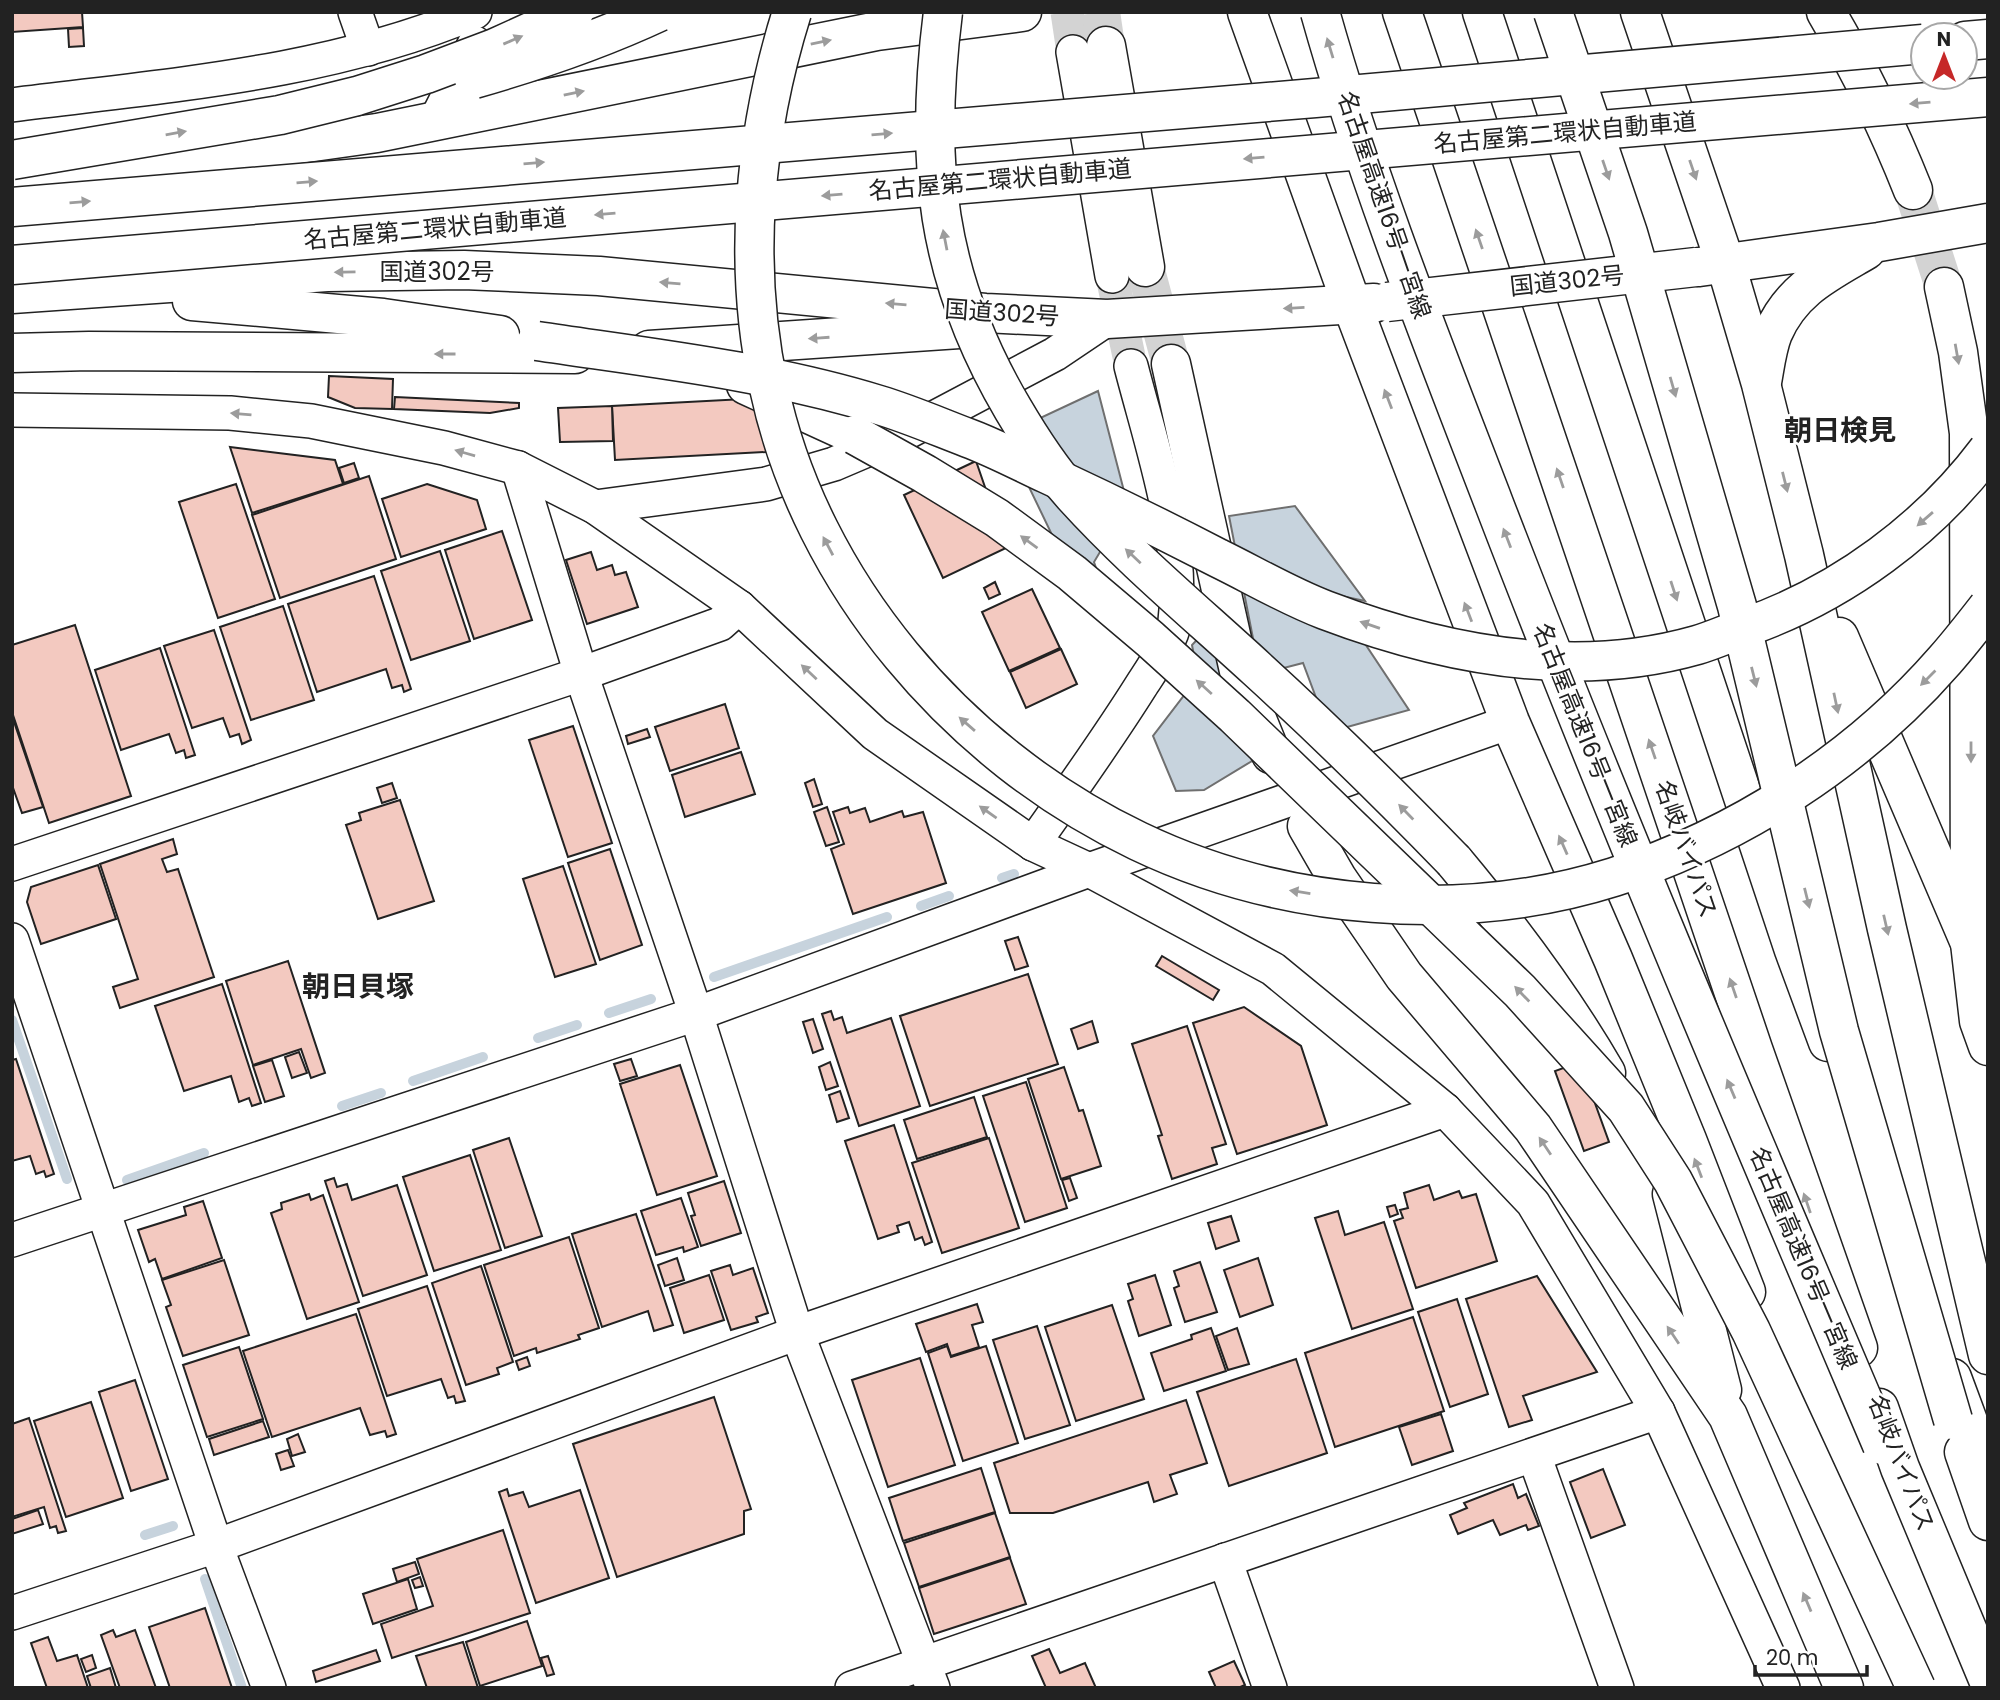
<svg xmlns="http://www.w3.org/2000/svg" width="2000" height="1700" font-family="Poppins,'Noto Sans JP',sans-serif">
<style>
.water{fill:#c7d3dd;stroke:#6f6f6f;stroke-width:2}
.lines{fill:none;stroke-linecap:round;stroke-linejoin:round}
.stream{stroke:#c7d3dd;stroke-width:10}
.building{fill:#f3c9c0;stroke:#222;stroke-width:2}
.street-tunnel{stroke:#d3d3d3;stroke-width:33;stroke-dasharray:33 17;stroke-linecap:butt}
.highway-tunnel{stroke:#d3d3d3;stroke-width:38;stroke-dasharray:38 19;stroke-linecap:butt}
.street-casing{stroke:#222;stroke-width:36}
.highway-casing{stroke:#222;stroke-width:41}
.street{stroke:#fff;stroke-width:33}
.highway{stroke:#fff;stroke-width:38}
.highway-bridge-casing{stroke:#222;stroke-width:41;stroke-linecap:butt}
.highway-bridge{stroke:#fff;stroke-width:38}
.oneway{fill:#9c9c9c}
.labels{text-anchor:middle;stroke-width:5;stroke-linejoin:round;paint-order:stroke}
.street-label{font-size:24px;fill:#222;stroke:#fff}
.quarter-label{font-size:28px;font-weight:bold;fill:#222;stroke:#fff}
</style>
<rect width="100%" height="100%" fill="#fff"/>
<g class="water">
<path d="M1098,391L1124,491L1122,515L1094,562L1100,580L1079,591L1004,435Z"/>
<path d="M1295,506L1365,601L1332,594L1409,710L1329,732L1303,663L1260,674L1229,516Z"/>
<path d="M1208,628L1252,761L1204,790L1176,791L1153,736L1198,677L1192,645Z"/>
</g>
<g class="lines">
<g class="stream">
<path d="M1002,878L1014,874"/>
<path d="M921,906L949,896"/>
<path d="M714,977L887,917"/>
<path d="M609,1013L651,999"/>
<path d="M12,1020L67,1179"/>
<path d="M538,1038L577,1025"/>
<path d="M413,1081L483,1057"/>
<path d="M342,1106L381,1093"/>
<path d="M127,1180L204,1153"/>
<path d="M145,1535L173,1526"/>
<path d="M205,1579L242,1688"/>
</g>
</g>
<g class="building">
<path d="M12,12H82L83,27L12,32Z"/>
<path d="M83,28L84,46L69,47L68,29Z"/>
<path d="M329,376L393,379L392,409L355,408L328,397Z"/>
<path d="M395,397L519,403V408L490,413L394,409Z"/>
<path d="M763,398L766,452L615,460L612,406Z"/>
<path d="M612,406L613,441L560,442L558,408Z"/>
<path d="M230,447L335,460L343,484L252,513Z"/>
<path d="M976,461L1006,548L943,578L904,495Z"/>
<path d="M354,463L359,478L344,483L339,468Z"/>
<path d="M369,476L396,559L280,598L252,515Z"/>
<path d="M236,484L275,599L218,618L179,502Z"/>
<path d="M427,484L477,500L486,529L401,557L382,499Z"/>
<path d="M502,531L532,620L474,639L445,550Z"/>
<path d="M440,551L470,641L411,660L381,571Z"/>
<path d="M591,552L597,570L612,565L615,575L626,572L638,607L587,624L566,560Z"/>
<path d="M374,576L411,689L404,692L402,685L392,688L386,669L317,692L288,604Z"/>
<path d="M995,582L1000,594L989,599L984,588Z"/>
<path d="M1032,589L1060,648L1009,671L982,612Z"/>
<path d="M283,606L314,700L251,720L220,627Z"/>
<path d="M75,625L131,796L49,823L12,712V645Z"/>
<path d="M214,630L251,740L242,744L239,734L230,737L223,718L192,728L164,646Z"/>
<path d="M160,648L195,755L186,758L184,750L176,753L169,734L121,750L95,670Z"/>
<path d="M1061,649L1077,684L1026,708L1010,672Z"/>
<path d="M725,704L739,748L670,771L655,727Z"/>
<path d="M12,716L43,807L22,813L12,785Z"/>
<path d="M573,726L612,843L568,857L529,740Z"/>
<path d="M647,729L650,737L628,744L626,736Z"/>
<path d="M741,752L755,794L685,817L672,775Z"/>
<path d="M814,779L822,804L813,807L805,783Z"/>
<path d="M392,783L397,798L382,803L377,788Z"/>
<path d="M400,800L434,901L378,919L346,825L361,820L359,813Z"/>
<path d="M827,807L839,842L826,846L814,812Z"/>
<path d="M848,807L850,813L865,808L870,822L902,811L904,817L923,812L946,883L853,914L831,849L844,844L833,812Z"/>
<path d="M173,839L177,854L162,859L167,872L178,869L214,977L120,1008L113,987L138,979L100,864Z"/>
<path d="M610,849L642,945L600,960L568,863Z"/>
<path d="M98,865L116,919L41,944L27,902L31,887Z"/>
<path d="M563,866L596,964L555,977L523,879Z"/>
<path d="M1018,937L1028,966L1015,970L1005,941Z"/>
<path d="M1162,956L1219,990L1213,1000L1156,966Z"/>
<path d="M288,961L325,1073L311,1078L301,1049L253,1065L226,981Z"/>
<path d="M1028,974L1058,1064L930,1106L900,1016Z"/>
<path d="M222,984L261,1103L252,1106L249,1098L239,1102L231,1076L184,1091L155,1006Z"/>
<path d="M1244,1007L1301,1046L1327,1125L1237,1154L1193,1023Z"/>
<path d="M831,1011L834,1020L842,1017L847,1033L891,1018L920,1106L859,1126L822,1014Z"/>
<path d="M813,1019L823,1049L813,1053L803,1022Z"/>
<path d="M1092,1021L1098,1042L1078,1049L1071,1029Z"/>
<path d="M1187,1026L1226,1144L1212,1148L1217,1164L1172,1179L1158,1136L1162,1135L1132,1044Z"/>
<path d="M299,1052L307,1073L292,1078L285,1057Z"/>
<path d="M16,1059L54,1174L46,1177L44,1171L36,1174L30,1156L12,1161V1060Z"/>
<path d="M631,1059L637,1076L620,1081L614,1064Z"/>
<path d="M272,1060L284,1096L265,1102L253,1066Z"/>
<path d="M830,1062L838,1086L826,1090L819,1067Z"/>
<path d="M1580,1062L1609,1142L1584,1151L1555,1071Z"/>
<path d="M680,1065L717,1176L657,1195L620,1084Z"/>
<path d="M1064,1067L1079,1111L1083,1110L1101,1166L1061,1179L1028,1079Z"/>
<path d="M1026,1082L1067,1208L1025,1222L983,1096Z"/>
<path d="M840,1091L849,1118L837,1122L829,1095Z"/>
<path d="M974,1097L987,1137L917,1159L904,1120Z"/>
<path d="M894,1125L932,1242L925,1245L922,1237L915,1240L909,1222L897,1226L899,1232L878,1239L845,1141Z"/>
<path d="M509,1138L542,1236L505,1248L473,1150Z"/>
<path d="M989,1138L1019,1228L942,1253L912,1163Z"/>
<path d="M470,1155L501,1250L434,1271L403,1177Z"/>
<path d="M334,1178L337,1187L347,1184L352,1200L397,1185L427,1275L363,1296L325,1181Z"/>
<path d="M1070,1178L1077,1198L1069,1201L1062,1180Z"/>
<path d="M724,1181L741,1233L701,1246L691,1216L695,1215L688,1193Z"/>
<path d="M1429,1185L1434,1200L1459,1191L1462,1198L1476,1194L1497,1261L1416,1288L1394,1221L1403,1218L1400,1210L1408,1208L1404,1193Z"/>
<path d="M309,1194L311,1200L323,1195L359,1302L307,1319L271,1213L282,1209L281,1203Z"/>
<path d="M681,1198L698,1247L684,1252L683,1247L656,1255L641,1211Z"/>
<path d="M203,1201L222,1258L162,1279L155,1259L149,1262L138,1230L186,1215L184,1207Z"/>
<path d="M1395,1205L1398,1214L1390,1217L1387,1207Z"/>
<path d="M1338,1211L1345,1235L1384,1222L1413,1309L1352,1329L1315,1218Z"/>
<path d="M636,1214L673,1325L654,1331L648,1311L602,1327L572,1234Z"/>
<path d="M1231,1216L1239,1241L1216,1249L1208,1223Z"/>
<path d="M569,1237L599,1328L578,1335L580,1339L537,1353L536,1348L514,1356L484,1265Z"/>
<path d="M677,1258L684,1280L665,1286L658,1265Z"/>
<path d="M1258,1258L1273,1305L1240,1317L1224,1270Z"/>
<path d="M224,1260L249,1335L183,1356L166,1307L171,1305L162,1280Z"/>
<path d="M1200,1262L1217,1312L1185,1322L1174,1288L1179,1286L1174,1271Z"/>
<path d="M730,1265L733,1275L753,1268L768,1313L756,1317L758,1322L731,1330L711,1271Z"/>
<path d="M481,1266L513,1362L497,1368L499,1374L466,1385L432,1283Z"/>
<path d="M709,1275L724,1320L684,1333L670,1288Z"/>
<path d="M1155,1275L1171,1325L1139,1336L1128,1301L1133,1299L1128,1284Z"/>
<path d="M1537,1276L1597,1372L1523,1396L1532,1420L1509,1427L1466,1299Z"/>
<path d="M427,1286L465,1401L456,1403L454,1396L448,1398L441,1379L387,1396L358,1309Z"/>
<path d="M1457,1299L1488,1394L1450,1407L1418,1312Z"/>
<path d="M977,1304L983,1322L972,1325L979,1347L951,1356L947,1344L926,1352L916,1324Z"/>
<path d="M1112,1305L1144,1399L1076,1421L1045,1327Z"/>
<path d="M356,1314L396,1434L387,1437L385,1431L370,1435L360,1408L272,1437L243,1351Z"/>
<path d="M1413,1317L1444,1411L1335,1447L1305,1353Z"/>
<path d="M1037,1326L1070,1425L1025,1439L993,1340Z"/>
<path d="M1211,1328L1226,1371L1164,1391L1151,1353L1192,1339L1191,1335Z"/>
<path d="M1237,1328L1249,1364L1228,1370L1216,1336Z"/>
<path d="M947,1346L951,1357L986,1346L1018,1443L963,1461L928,1353Z"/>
<path d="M239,1347L263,1419L207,1437L183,1365Z"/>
<path d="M527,1357L530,1366L519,1370L516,1361Z"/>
<path d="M920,1358L955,1465L888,1487L852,1380Z"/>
<path d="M1296,1359L1327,1453L1229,1486L1197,1392Z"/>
<path d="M135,1380L168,1479L131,1491L99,1392Z"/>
<path d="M714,1397L751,1509L744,1511V1534L617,1577L573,1444Z"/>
<path d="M1186,1400L1207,1463L1170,1475L1177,1494L1154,1502L1148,1482L1053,1513H1010L994,1463Z"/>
<path d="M91,1402L123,1498L66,1517L34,1421Z"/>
<path d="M1441,1414L1453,1451L1412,1465L1399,1427Z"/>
<path d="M29,1418L66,1531L58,1533L56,1526L50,1528L44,1507L12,1517V1424Z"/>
<path d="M263,1421L269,1437L214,1455L209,1439Z"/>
<path d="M298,1434L305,1452L292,1456L287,1439Z"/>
<path d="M288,1450L294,1466L281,1470L276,1454Z"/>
<path d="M981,1468L995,1512L903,1541L889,1498Z"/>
<path d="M1603,1469L1625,1525L1591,1538L1570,1482Z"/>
<path d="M1513,1484L1518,1498L1526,1494L1539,1526L1528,1530L1526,1525L1500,1535L1493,1520L1458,1534L1450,1515L1467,1508L1464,1503Z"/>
<path d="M507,1489L509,1496L523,1492L529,1507L580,1490L609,1578L536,1603L499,1492Z"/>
<path d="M38,1510L43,1524L12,1534V1519Z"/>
<path d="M995,1513L1010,1557L919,1587L904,1543Z"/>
<path d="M503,1530L530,1613L392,1658L381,1624L433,1606L417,1559Z"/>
<path d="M1010,1558L1026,1604L934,1634L919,1588Z"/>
<path d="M415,1562L419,1574L397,1582L393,1569Z"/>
<path d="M420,1577L423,1586L415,1588L412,1580Z"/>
<path d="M408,1579L417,1609L373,1624L363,1594Z"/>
<path d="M205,1608L232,1688H170L149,1627Z"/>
<path d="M527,1621L542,1666L480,1686L466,1642Z"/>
<path d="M113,1630L116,1637L135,1630L156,1688H120L101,1635Z"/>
<path d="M48,1637L57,1661L77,1655L88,1688H47L31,1643Z"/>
<path d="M463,1642L478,1688H427L416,1656Z"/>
<path d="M1049,1649L1060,1673L1085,1663L1096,1688H1046L1032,1656Z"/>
<path d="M376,1650L380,1661L316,1682L313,1671Z"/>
<path d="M92,1655L96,1668L86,1672L81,1659Z"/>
<path d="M548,1656L554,1674L547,1676L541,1658Z"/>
<path d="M1234,1661L1245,1685L1238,1688H1216L1209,1672Z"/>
<path d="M110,1668L116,1688H91L87,1676Z"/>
</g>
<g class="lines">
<g class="street-tunnel">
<path d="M1067,12L1073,52"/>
<path d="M1112,276L1131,366"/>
</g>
<g class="highway-tunnel">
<path d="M1101,12L1106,46"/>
<path d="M1913,190L1944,287"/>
<path d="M1145,267L1171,364"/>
</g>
<g class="street-casing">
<g id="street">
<path d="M355,12L368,49"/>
<path d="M1073,52L1112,276"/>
<path d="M12,105C168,85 329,74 475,12"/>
<path d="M435,122L475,43"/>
<path d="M12,410L230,413L311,421L444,448L518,468L595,507L739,607L875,734L1033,844L1089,870L1273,969L1445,1110L1533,1203L1658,1412L1783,1688"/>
<path d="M518,468L581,674L696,1014L797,1333L933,1688"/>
<path d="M595,507L766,484L834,464L902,435L1055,354L1107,319"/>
<path d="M1033,844C1070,792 1107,740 1141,686C1152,669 1172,641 1175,621C1185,541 1151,444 1131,366"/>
<path d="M12,864L581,674L720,624L739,607"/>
<path d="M12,940L216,1546L269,1688"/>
<path d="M12,1240L696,1014L1089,870L1510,722"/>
<path d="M1534,1455L1617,1688"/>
<path d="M1225,1560L1270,1688"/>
<path d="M12,1613L216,1546L797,1333L1445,1110"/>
<path d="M852,1688L1658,1412"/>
</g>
</g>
<g class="highway-casing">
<g id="highway">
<path d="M1247,12L1352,305L1510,722L1613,959L1687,1140L1746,1292"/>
<path d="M1402,12L1753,1049L1858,1348"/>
<path d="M1482,12L1794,950L1828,1042"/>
<path d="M1640,12L1726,265L1761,384L1804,555L1887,929L1988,1355"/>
<path d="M1826,12C1860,70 1888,127 1913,190"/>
<path d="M1965,41L1988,39"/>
<path d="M1106,46L1145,267"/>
<path d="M26,173L249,151L377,133L877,31L1022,12"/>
<path d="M1699,267L1879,242L1988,223"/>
<path d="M1944,287L1958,352L1969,433L1970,943"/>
<path d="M12,294L327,272L464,270L599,276L985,313L1107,319L1374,303"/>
<path d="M192,301L383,318L500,335"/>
<path d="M649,350L959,329"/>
<path d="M12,353L89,351L575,354"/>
<path d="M1171,364L1241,680L1271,754"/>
<path d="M1762,382C1765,366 1767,348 1773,333C1792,289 1827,273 1866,250"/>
<path d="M746,385L855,435"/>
<path d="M1839,637L1970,943L1979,1021L1988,1046"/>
<path d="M1307,826L1337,878L1404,976L1533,1128L1728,1416L1844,1688"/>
<path d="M1454,861C1510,928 1562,997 1606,1073"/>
<path d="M1672,1194L1722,1390"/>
<path d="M1952,1378L1988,1475"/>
<path d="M1879,1408L1900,1468L1988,1679"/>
<path d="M1964,1452L1988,1521"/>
</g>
</g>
<use href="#street" class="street"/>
<use href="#highway" class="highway"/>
<g class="highway-bridge-casing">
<g id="highway-bridge">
<path d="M792,12C754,133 742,264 769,388C811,584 958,755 1138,841C1282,910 1462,925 1614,877C1740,836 1858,760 1945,660C1960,643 1974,625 1988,607"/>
<path d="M943,12C924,162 935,277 1013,409C1030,438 1050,469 1073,495C1130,558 1195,612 1257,669C1325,731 1390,795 1454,861"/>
<path d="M1320,12C1367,179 1431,340 1493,501C1615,819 1749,1132 1882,1445"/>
<path d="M1553,12L1628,233L1737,606L1839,1031L1953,1420"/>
<path d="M474,79C537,61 599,40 659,12"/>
<path d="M12,160L280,115L357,96L426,74L495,48L574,12"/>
<path d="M12,207L1315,98L1923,44"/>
<path d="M12,265L1988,97"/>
<path d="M1387,302L1696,267"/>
<path d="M537,341C651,358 769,371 879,405C909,414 939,427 968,438C995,448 1021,462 1047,474C1105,501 1162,529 1218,558C1253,575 1288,596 1325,610C1441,654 1574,680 1697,645C1714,640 1731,632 1749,626C1842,593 1929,529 1988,450"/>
<path d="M855,435L925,474L997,518L1072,573L1150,639L1235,716L1520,991L1626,1108L1673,1181L1751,1331L1916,1688"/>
</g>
</g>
<use href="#highway-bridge" class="highway-bridge"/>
</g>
<defs><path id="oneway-solid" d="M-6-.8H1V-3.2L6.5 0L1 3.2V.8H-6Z" transform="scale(1.75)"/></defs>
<g class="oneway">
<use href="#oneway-solid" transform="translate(513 40) rotate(-23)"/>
<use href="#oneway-solid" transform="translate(821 42) rotate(-12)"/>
<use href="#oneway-solid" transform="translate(1330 48) rotate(-107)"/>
<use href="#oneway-solid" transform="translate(574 93) rotate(-12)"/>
<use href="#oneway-solid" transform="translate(1920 103) rotate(175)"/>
<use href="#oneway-solid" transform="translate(176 133) rotate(-10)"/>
<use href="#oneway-solid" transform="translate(882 134) rotate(-5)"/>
<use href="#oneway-solid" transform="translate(1254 158) rotate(175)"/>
<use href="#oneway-solid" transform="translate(534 163) rotate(-5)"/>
<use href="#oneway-solid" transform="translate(1606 170) rotate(71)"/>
<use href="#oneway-solid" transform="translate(1693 170) rotate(71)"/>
<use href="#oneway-solid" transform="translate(307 182) rotate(-5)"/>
<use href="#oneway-solid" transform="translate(832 195) rotate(175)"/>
<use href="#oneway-solid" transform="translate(80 202) rotate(-5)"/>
<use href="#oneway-solid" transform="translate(605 214) rotate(175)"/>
<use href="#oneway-solid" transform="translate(1479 239) rotate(-109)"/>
<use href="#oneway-solid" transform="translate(945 240) rotate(-101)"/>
<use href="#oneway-solid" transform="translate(345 272) rotate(179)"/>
<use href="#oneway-solid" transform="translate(670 283) rotate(-175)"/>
<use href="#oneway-solid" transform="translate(896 304) rotate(-175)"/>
<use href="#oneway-solid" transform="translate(1294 308) rotate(177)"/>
<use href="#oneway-solid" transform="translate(819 338) rotate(176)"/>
<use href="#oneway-solid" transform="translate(445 354) rotate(-180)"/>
<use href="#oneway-solid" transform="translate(1957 354) rotate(80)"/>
<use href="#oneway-solid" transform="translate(1673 387) rotate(74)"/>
<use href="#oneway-solid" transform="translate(1388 399) rotate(-111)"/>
<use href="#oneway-solid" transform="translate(241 414) rotate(-175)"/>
<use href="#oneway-solid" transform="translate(465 453) rotate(-164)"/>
<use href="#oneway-solid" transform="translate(1560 478) rotate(-109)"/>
<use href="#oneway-solid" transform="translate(1785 482) rotate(76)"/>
<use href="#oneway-solid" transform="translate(1925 519) rotate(139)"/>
<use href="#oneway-solid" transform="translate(1507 538) rotate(-111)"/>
<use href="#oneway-solid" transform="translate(1029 542) rotate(-144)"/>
<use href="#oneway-solid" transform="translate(828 546) rotate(-118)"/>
<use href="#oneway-solid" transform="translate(1133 556) rotate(-137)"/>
<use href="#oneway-solid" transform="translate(1674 591) rotate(72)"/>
<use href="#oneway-solid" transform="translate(1468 612) rotate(-111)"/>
<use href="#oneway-solid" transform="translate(1370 625) rotate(-161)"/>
<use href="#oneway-solid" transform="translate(809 672) rotate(-137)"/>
<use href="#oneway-solid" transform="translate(1754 677) rotate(76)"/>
<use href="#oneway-solid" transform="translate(1928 678) rotate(135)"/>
<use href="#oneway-solid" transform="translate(1204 687) rotate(-138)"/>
<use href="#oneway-solid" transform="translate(1836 703) rotate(78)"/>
<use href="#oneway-solid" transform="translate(967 724) rotate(-139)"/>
<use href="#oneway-solid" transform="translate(1652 749) rotate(-109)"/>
<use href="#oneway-solid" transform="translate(1971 752) rotate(90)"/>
<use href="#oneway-solid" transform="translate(988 812) rotate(-145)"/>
<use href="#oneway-solid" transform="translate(1406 812) rotate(-134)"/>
<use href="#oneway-solid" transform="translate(1563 845) rotate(-114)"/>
<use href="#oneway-solid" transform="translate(1300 892) rotate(-171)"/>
<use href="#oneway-solid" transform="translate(1807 898) rotate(76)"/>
<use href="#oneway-solid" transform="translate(1886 925) rotate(77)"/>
<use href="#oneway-solid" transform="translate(1733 988) rotate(-109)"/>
<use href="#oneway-solid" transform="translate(1522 994) rotate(-134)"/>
<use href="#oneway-solid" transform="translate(1731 1089) rotate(-113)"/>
<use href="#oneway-solid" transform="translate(1545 1146) rotate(-124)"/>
<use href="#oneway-solid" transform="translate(1698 1168) rotate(-111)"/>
<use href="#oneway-solid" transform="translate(1807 1203) rotate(-109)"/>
<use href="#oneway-solid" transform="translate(1673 1335) rotate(-124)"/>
<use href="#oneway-solid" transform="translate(1807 1602) rotate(-113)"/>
</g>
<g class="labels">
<g class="street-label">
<text transform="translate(1565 133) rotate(-5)" y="8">名古屋第二環状自動車道</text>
<text transform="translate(1000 180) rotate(-5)" y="8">名古屋第二環状自動車道</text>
<text transform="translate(1384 205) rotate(71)" y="8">名古屋高速16号一宮線</text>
<text transform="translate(435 229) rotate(-5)" y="8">名古屋第二環状自動車道</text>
<text x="437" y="280">国道302号</text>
<text transform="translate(1567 281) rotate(-6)" y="8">国道302号</text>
<text transform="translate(1002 313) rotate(4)" y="8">国道302号</text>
<text transform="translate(1585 735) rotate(68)" y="8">名古屋高速16号一宮線</text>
<text transform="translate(1686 849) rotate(71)" y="8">名岐バイパス</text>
<text transform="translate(1803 1258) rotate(67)" y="8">名古屋高速16号一宮線</text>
<text transform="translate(1901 1463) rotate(69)" y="8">名岐バイパス</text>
</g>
<g class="quarter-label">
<text x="1840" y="440">朝日検見</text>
<text x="358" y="996">朝日貝塚</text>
</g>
</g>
<rect width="2000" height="1700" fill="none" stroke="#222222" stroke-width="28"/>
<g transform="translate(1944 56)"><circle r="33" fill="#ffffff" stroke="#a7a7a7" stroke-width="2"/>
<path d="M0-5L12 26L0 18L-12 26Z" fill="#c62828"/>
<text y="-10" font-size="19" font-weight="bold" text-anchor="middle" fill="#222222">N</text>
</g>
<path d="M1755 1665v10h112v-10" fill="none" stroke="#222222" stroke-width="3.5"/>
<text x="1766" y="1665" font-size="21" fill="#222222" stroke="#ffffff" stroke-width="5" paint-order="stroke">20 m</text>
</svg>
